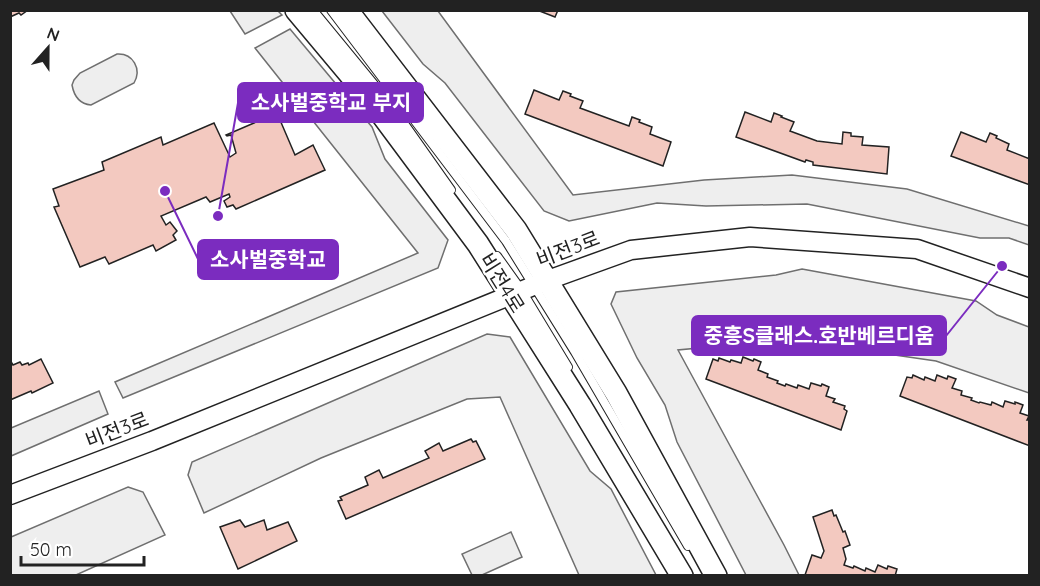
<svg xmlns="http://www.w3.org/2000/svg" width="1040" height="586" font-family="Quicksand,'Noto Sans KR',sans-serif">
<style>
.green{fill:#eee;stroke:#6f6f6f;stroke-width:1.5}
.building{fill:#f3c9c0;stroke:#222;stroke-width:1.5}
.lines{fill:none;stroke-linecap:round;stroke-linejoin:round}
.service-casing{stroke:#222;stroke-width:10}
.tertiary-casing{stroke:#222;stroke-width:21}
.secondary-casing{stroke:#222;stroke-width:24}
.service{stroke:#fff;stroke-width:8}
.tertiary{stroke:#fff;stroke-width:18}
.secondary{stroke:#fff;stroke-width:21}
.labels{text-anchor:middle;stroke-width:4.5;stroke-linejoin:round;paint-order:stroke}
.street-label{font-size:20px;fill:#222;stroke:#fff}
.leader{fill:none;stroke:#7b2cbf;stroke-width:2}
.callout-dot{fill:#7b2cbf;stroke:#fff;stroke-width:2}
.callout{fill:#7b2cbf;stroke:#7b2cbf;stroke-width:2}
.callout-label{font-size:21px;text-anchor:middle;font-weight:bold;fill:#fff}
</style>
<rect width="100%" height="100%" fill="#fff"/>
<g class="green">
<path d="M230,11H278L282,15L245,34Z"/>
<path d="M382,11H438L573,195L704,180L792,175L907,189L1029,226V245L1009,238H980L807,204L706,206L657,203L569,221L544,211L445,83L423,64Z"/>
<path d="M290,29L372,127L385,159L448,240L438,268L123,398L115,382L418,253L255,48Z"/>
<path d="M117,54C133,53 142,69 134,83L91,105C80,104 74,96 72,85L74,80L80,73Z"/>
<path d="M802,269L976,301L997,315L1029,327V393L936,361L860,350L792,346L731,345L678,350L784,545L799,575H746L677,442L665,405L637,358L611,304L616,292L776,275Z"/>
<path d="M487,334L510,337L590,471L611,489L656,575H579L500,397L467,399L321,458L204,513L188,475L192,462Z"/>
<path d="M99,391L108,414L11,456V428Z"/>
<path d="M128,487L143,492L165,535L76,575H11V537Z"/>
<path d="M511,532L522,557L482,575H472L462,554Z"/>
</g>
<g class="building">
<path d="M10,10H28L21,15L19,13L10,17Z"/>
<path d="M537,10H558L555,17Z"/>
<path d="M534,90L559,100L563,91L571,94L570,96L583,101L580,108L629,126L632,117L640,120L639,122L652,127L650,134L671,142L663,166L525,114Z"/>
<path d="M745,112L771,122L774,113L782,116L781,117L794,122L790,131L817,141L842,144L843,132L851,133V136L863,137L862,145L889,147L887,174L813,165V162L806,160L805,162L736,137Z"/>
<path d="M277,113L295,155L313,145L325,170L236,209L233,205L227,207L224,201L230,197L229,194L210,202L206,197L161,216L166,225L170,222L177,231L173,235L176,240L156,251L153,245L109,264L105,257L80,267L54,207L59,206L53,189L104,170L102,162L161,137L163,145L214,123L230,157L236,153L231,135L227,136L226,135Z"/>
<path d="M961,132L986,142L990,133L997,136L996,138L1009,144L1007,150L1030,159V185L951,156Z"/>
<path d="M743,357L753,361L754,359L761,362L758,370L768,374L767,377L778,381L777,383L785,386L786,384L797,388L798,385L809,389L811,383L821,386L822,384L829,387L826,396L835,399L833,402L845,406L844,409L847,411L841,430L706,379L713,359L718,361L719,358L730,362L731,360L741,363Z"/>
<path d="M41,359L53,383L32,393L31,391L10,400V360L13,365L20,362L22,365L28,363L29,365Z"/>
<path d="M913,375L924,380L925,377L935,381L937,375L947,379L948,376L956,379L952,388L962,391L961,395L972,398L971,400L979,403L980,402L991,405L992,402L1003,407L1005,401L1015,404V402L1023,405L1020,413L1029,416L1027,420H1030V446L900,396L907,377L912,378Z"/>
<path d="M471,439L473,442L476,441L485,459L346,519L338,501L342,500L340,497L368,485L365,477L379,470L383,478L429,458L425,451L439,443L443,451Z"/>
<path d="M832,510L834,516L836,515L843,532L845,531L850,545L843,548L846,559L844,565L853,568L854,566L865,571L866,568L875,572L878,565L887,569L888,566L897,569L895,576L805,575L812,555L821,558L824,551L813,517Z"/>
<path d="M240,520L245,527L264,520L267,530L288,522L297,541L238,569L220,527Z"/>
</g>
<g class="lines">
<g class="service-casing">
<g id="service">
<path d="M313,10L391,105L451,190"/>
<path d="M331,10L506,241L575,352L688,546"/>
<path d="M497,256L522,291L568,367"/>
</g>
</g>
<g class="tertiary-casing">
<path id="tertiary" d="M10,495L152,441L548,280L631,250L750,237L917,249L1030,288"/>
</g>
<g class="secondary-casing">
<g id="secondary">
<path d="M296,10L368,96L478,244L580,405L682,576"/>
<path d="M347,10L516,230L616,393L716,576"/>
</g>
</g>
<use href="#service" class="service"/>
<use href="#tertiary" class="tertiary"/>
<use href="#secondary" class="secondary"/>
</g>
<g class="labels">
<g class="street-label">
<text transform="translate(568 249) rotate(-21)" y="7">비전3로</text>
<text transform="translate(502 283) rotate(58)" y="7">비전4로</text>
<text transform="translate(117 430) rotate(-21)" y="7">비전3로</text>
</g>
</g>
<path class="leader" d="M218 216L238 103M165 191L198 259M1002 266L946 336"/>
<g class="callout-dot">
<circle cx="218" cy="216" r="6"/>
<circle cx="165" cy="191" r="6"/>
<circle cx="1002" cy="266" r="6"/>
</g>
<g class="callout">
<rect x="238" y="83" width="185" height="39" rx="6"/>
<rect x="198" y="240" width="140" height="39" rx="6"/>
<rect x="692" y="316" width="254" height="39" rx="6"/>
</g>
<g class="callout-label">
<text x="331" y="110">소사벌중학교 부지</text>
<text x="268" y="267">소사벌중학교</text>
<text x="819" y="343">중흥S클래스.호반베르디움</text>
</g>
<rect width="1040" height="586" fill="none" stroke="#222222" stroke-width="24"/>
<g transform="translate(48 48) rotate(21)" stroke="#ffffff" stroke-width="4.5" paint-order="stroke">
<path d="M0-4.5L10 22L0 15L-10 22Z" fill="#222222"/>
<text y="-9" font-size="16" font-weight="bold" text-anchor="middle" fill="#222222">N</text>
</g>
<path d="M21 556v9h123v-9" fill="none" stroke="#222222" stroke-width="3"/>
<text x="30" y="556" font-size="18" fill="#222222" stroke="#ffffff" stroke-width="4.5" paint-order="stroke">50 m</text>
</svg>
